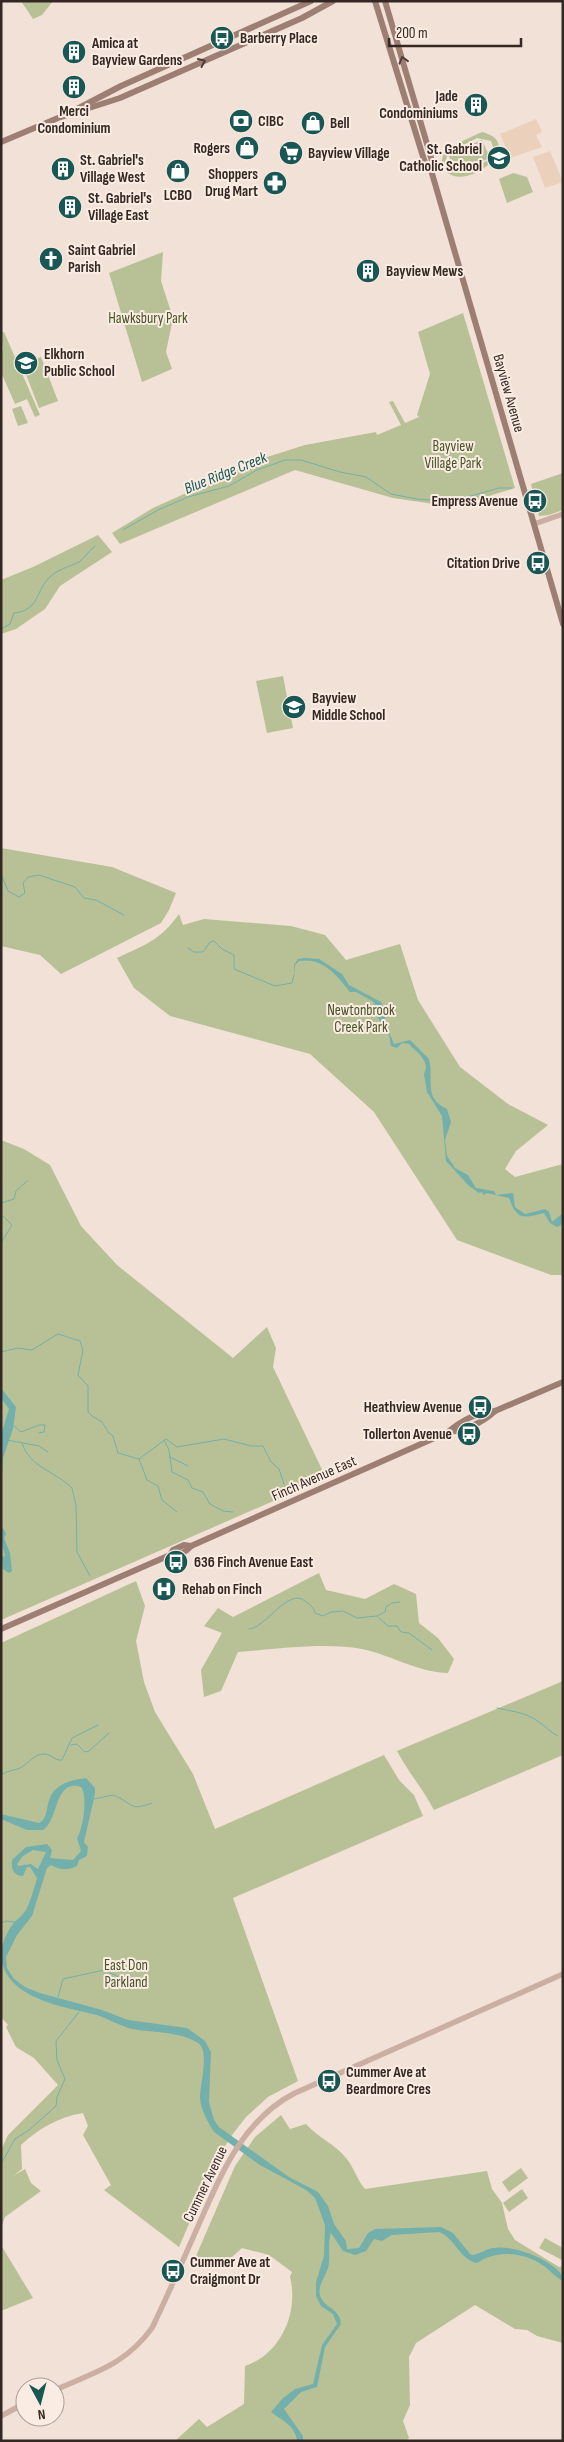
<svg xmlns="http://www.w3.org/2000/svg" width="564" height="2442" font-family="'Sofia Sans Condensed',sans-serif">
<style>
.green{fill:#b7c195;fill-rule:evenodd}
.plaza{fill:#ebd1bc}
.water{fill:#74b0ab;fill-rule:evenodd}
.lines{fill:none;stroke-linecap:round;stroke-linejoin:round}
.stream{stroke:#74b0ab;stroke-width:1}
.tertiary{stroke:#caafa2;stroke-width:5.5}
.secondary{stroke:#9d7e73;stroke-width:6}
.oneway{stroke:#4e3e38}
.labels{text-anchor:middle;stroke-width:4;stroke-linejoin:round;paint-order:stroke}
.poi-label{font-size:15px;font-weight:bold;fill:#342824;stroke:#faece2;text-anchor:start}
.park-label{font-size:15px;fill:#485327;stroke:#faece2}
.street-label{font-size:15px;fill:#342824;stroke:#faece2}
.water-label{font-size:16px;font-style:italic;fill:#195754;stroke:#faece2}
</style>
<rect width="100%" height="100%" fill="#f2e1d6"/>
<g class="green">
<path d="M21,1H53L42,15L33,19Z"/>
<path d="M482,132C532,144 455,203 441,163L445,149ZM477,138L491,141L494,150L491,159L461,173L450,171L445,162L448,153Z"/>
<path d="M482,140L490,158L456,172L448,154Z"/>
<path d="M513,173L527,177L533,192L507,203L499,179Z"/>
<path d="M163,252L161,281L173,318L166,352L172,369L142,382L109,273Z"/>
<path d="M463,313L515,488L454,507L393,498L295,470L120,544L112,533L153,508L264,458L305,445L376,432L377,435L401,425L389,402L393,401L405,423L419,417L417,415L430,374L418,332Z"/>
<path d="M1,332H4L40,415L35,417L27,399L15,404L1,372V351L3,350Z"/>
<path d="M41,357L58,401L39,408L22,364Z"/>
<path d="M21,406L28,423L18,426L12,409Z"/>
<path d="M563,473V510L549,515L539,516L531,484Z"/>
<path d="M98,535L112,552L60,586L45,609L16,629L1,634V580L33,567Z"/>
<path d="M283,676L293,728L267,733L256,681Z"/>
<path d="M1,848L112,867L176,893L169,910L161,923L61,974L40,955L1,946Z"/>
<path d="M179,914L183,925L204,919L291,926L325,935L346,960L400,944L418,1000L460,1067L508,1104L548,1125L516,1151L505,1169L515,1177L563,1164V1275H551L457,1240L374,1112L310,1054L170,1016L134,988L117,958C144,945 160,941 179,914Z"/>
<path d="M1,1140L24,1149L50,1165L81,1226L117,1265L233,1358L267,1327L276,1348L273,1367L326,1478L1,1620Z"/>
<path d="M319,1573L326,1590L365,1599L394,1584L416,1594L419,1623L438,1638L454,1659L448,1673C417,1672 391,1655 362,1649C324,1642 277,1649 238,1652L221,1691L204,1697L201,1670L222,1633L204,1626L218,1608L233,1617Z"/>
<path d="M136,1581L145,1606L136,1641L144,1682L155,1712L193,1774L215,1829L384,1755L399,1780L414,1795L423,1816L233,1898L298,2081L268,2097L246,2117L232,2135L217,2159L179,2247L104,2190L111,2185L83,2135L88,2126L83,2113C59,2117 39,2128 21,2145L22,2169L13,2176L25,2169L31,2183L41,2191L5,2217L1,2228V2150L8,2135L58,2085L34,2058L16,2047L6,2027L8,2025L1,2017V1643Z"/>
<path d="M563,1681V1755L434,1810C423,1789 408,1772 397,1751Z"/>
<path d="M281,2115L290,2129L306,2124C317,2137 335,2144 346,2158C354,2167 357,2180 365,2189L487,2171L492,2189L502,2203L508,2229L515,2240L559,2267L563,2266V2343L537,2336L527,2330L515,2329L475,2305L416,2343L409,2357L410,2405L403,2421L409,2438L406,2441H175L199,2419L207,2427L244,2404L245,2366C281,2354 299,2312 290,2277L292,2272L269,2255L242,2248L222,2266L196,2256L235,2166L255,2137Z"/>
<path d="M521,2168L528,2178L509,2192L502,2182Z"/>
<path d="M522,2189L528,2198L509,2212L503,2203Z"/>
<path d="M545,2238L563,2248L562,2260L539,2248Z"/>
<path d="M1,2245L33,2298L1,2311Z"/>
</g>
<g class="plaza">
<path d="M536,119L542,132L536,135L542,147L510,158L500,134Z"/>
<path d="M550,151L563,182L545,188L533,157Z"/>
</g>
<g class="water">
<path d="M304,958L319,959L342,974L349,985L381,1002L387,1015L384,1020L394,1044L410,1040L429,1059C434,1080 423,1098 447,1109L451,1122L445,1140L447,1156L455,1168L468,1175L476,1188L494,1191L496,1195L513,1193L515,1207L525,1214L545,1209L549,1212L552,1222L563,1213L561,1225L557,1227L550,1223L544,1213C524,1218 517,1221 509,1198L487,1193L483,1195L482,1192L479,1193L469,1186L446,1161L442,1116L427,1092L424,1074C431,1061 417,1053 409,1044L402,1043L397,1048L391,1046L389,1035L378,1018L374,1002L356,992H350C337,976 324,957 299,961L295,965V976L294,965L298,959Z"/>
<path d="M1,1388L16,1407L13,1429L3,1458L1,1492V1435L9,1409L1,1398Z"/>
<path d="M1,1524L6,1534L4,1538L10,1553L12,1571L9,1573L3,1569L2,1558L5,1555L1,1542Z"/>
<path d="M86,1778L95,1788V1794L84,1842L88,1847L87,1856L79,1860L77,1866C67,1871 60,1870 51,1865L47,1868L32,1916L17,1935L6,1957L7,1968L14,1979L25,1987L40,1993L102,2010L128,2020L187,2028L197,2035L205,2041L211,2052L209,2102L214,2120L219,2127L289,2177L318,2192L328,2206L334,2224L346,2241L347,2249L359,2248L368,2233L375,2229L441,2227L453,2233L471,2255C479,2255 485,2249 493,2248C512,2244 554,2260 563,2277V2281C555,2277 551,2271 544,2266C525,2252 497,2249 477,2263C460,2260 455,2238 439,2232L392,2235L382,2241L374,2239L366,2251L355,2255L343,2251L331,2233C327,2244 331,2256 328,2268C325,2278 316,2287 321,2298C327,2309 340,2309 341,2324L325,2347L317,2387L301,2392L284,2409L303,2436V2441H297C296,2426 280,2419 271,2412L283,2398L295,2389L313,2384L322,2345L337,2324L333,2314L321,2306L316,2296V2282L324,2256L325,2225L315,2198L306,2190L260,2165L214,2132C208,2123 200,2108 200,2097C200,2084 210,2051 198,2043C179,2031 154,2033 132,2029C120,2026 109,2019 97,2015C65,2007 0,1999 1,1951C3,1942 7,1931 13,1924C17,1919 22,1916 26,1910C31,1900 34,1889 37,1878L30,1867H27L23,1876C13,1876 11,1868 12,1860L26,1847L47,1844L52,1850L50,1858L73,1860L81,1851L77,1838C83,1830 88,1796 81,1787C54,1778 59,1820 43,1830H27L1,1819V1814L39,1823C56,1815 34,1784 86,1778ZM33,1850L46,1852L38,1869L31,1864L18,1866L17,1864L23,1856Z"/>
</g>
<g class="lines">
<g class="stream">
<path d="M123,530L158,510L188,497L229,486L257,470L285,460H301L340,472L366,477L391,494L417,499L443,501L460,499L499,488H512"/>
<path d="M1,629L10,624L14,613C40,610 35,591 50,577C58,569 69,567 79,562C85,558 89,550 95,546"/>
<path d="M1,874L8,891L19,897L25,893L23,883L28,877L39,875L75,887L84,898L96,900L124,915"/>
<path d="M188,948L194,952H203L210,942L214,941L222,949L234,955V969L275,986L292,983L294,975"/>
<path d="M1,1185L2,1184"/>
<path d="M1,1203L14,1199L16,1191L27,1181"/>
<path d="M1,1214L12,1225L1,1243"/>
<path d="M1,1352L18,1348L32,1350L58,1334L80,1341L83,1350L78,1375L88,1386V1412L92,1416L102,1422L109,1433L113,1436L118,1453L139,1459L147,1480L158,1486L162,1500L177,1512"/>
<path d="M13,1425L21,1432L39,1425H45L44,1432L39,1433"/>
<path d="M7,1440L39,1446L48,1452"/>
<path d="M164,1440L169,1450L172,1472L188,1480L192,1488L203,1492L210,1504L223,1511L233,1512"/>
<path d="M22,1443C29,1467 56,1472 72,1488L76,1505L77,1552L90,1576"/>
<path d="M170,1457L188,1466"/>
<path d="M139,1459L166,1439L177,1447L224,1439L251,1446H263L271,1462L279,1469L284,1484"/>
<path d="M377,1616L388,1626H397L401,1632L409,1633L432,1650"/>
<path d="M249,1629C265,1629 288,1587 305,1601C310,1605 313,1606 315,1613L323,1616L331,1612L343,1611L357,1618L377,1616L385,1612L386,1607L392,1603L400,1602"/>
<path d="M497,1708C510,1711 524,1712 536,1720C545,1725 549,1732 558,1736"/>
<path d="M71,1745L77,1744L85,1752L89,1751L109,1733"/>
<path d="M1,1775C8,1770 13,1771 20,1768C28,1764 34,1754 44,1754C52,1754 54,1761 62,1760L72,1738L98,1725"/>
<path d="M94,1799L113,1795C134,1803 128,1812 152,1803"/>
<path d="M1,1923L6,1921L15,1922"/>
<path d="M58,1997L63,1979L104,1970L121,1978"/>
<path d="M1,2164L15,2139L29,2130L56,2106L57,2097L65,2079L57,2060L56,2041L79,2012"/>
</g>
<g class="tertiary">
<path d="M534,524L563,514"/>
<path d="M55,2390C95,2372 125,2365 152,2328C167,2297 181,2265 195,2233C219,2180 240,2121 295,2093L563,1974"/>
<path d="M1,2416L25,2403"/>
</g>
<g class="secondary">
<path d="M375,1L425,163L431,170"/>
<path d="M385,1L432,161L431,170L563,624"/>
<path d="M75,110L121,86L311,1"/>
<path d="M1,142L58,118L120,98L302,18L333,1"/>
<path d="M448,1432C465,1430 482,1423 495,1411"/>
<path d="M170,1555L173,1550L184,1545L191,1546"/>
<path d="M1,1629L170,1555C178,1556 186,1552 191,1546L448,1432C461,1421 478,1412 495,1411L563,1382"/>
</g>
</g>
<defs><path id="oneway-chevron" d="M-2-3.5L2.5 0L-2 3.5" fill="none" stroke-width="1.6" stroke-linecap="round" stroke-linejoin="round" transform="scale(1.25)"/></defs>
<g class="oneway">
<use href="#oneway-chevron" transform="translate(403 60) rotate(-107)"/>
<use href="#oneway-chevron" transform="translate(202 62) rotate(-24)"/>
</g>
<defs>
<g id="bus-disc" transform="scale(1.25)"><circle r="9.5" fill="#195754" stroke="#faece2"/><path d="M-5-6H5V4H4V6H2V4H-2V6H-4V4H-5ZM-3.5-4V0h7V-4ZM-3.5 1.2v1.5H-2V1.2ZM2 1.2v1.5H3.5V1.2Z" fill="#fff"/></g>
<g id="building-disc" transform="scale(1.25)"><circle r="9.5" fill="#195754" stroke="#faece2"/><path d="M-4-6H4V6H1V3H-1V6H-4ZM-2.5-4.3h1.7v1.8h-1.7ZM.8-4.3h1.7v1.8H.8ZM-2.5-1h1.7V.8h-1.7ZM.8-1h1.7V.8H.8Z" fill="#fff"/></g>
<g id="bank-disc" transform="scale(1.25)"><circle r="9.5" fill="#195754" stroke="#faece2"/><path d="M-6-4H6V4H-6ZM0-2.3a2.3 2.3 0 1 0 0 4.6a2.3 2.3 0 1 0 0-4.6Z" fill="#fff"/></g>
<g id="shop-disc" transform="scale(1.25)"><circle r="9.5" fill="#195754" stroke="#faece2"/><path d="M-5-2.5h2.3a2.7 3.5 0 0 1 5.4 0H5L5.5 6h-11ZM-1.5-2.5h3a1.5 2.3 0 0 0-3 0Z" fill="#fff"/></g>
<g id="supermarket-disc" transform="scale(1.25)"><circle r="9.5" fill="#195754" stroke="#faece2"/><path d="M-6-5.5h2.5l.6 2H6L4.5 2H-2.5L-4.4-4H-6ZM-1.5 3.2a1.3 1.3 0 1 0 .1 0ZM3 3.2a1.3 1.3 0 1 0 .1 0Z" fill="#fff"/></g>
<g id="school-disc" transform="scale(1.25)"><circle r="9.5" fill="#195754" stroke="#faece2"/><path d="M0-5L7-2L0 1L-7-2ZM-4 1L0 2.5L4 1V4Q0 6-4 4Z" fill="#fff"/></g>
<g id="pharmacy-disc" transform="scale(1.25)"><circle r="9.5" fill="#195754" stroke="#faece2"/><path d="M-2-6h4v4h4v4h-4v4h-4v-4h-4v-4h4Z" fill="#fff"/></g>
<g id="church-disc" transform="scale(1.25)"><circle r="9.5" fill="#195754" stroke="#faece2"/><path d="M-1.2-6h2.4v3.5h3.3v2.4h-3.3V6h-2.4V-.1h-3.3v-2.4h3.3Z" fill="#fff"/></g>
<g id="hospital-disc" transform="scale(1.25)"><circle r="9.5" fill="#195754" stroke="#faece2"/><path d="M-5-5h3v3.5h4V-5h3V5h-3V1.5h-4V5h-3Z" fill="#fff"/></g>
</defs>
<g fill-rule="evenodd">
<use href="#bus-disc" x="222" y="38"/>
<use href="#building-disc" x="74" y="52"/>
<use href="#building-disc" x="74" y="87"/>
<use href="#building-disc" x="476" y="105"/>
<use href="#bank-disc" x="241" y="121"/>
<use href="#shop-disc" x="313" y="123"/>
<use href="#shop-disc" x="247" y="148"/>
<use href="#supermarket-disc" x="291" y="153"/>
<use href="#school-disc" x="499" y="158"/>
<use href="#building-disc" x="63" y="169"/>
<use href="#shop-disc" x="178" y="171"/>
<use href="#pharmacy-disc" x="275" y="183"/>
<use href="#building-disc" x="70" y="207"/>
<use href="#church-disc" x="51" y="259"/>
<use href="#building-disc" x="368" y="271"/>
<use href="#school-disc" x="26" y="363"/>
<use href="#bus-disc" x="535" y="501"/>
<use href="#bus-disc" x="538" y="563"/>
<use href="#school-disc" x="294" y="707"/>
<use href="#bus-disc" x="480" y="1407"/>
<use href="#bus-disc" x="469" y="1434"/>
<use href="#bus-disc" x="176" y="1562"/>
<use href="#hospital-disc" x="164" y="1589"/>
<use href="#bus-disc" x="329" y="2081"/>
<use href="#bus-disc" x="173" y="2271"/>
</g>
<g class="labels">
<g class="poi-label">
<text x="240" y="43">Barberry Place</text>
<text x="92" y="48">Amica at<tspan x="92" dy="17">Bayview Gardens</tspan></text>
<text x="458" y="101" text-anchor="end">Jade<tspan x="458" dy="17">Condominiums</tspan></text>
<text x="74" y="116" text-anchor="middle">Merci<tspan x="74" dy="17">Condominium</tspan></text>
<text x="258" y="126">CIBC</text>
<text x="330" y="128">Bell</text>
<text x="230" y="153" text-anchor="end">Rogers</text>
<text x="482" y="154" text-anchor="end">St. Gabriel<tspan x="482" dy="17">Catholic School</tspan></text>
<text x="308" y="158">Bayview Village</text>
<text x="80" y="165">St. Gabriel's<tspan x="80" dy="17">Village West</tspan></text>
<text x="258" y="179" text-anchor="end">Shoppers<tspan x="258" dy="17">Drug Mart</tspan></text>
<text x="178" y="200" text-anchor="middle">LCBO</text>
<text x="88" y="203">St. Gabriel's<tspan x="88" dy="17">Village East</tspan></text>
<text x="68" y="255">Saint Gabriel<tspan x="68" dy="17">Parish</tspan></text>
<text x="386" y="276">Bayview Mews</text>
<text x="44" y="359">Elkhorn<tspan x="44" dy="17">Public School</tspan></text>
<text x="518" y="506" text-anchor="end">Empress Avenue</text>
<text x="520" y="568" text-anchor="end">Citation Drive</text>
<text x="312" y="703">Bayview<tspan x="312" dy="17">Middle School</tspan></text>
<text x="462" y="1412" text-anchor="end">Heathview Avenue</text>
<text x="452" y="1439" text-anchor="end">Tollerton Avenue</text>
<text x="194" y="1567">636 Finch Avenue East</text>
<text x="182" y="1594">Rehab on Finch</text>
<text x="346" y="2077">Cummer Ave at<tspan x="346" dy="17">Beardmore Cres</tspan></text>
<text x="190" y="2267">Cummer Ave at<tspan x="190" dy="17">Craigmont Dr</tspan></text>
</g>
<g class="park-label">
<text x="148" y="323">Hawksbury Park</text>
<text x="453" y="451">Bayview<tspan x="453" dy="17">Village Park</tspan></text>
<text x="361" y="1015">Newtonbrook<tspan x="361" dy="17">Creek Park</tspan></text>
<text x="126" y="1970">East Don<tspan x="126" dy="17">Parkland</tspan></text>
</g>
<g class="street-label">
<text transform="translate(509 393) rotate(74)" y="5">Bayview Avenue</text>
<text transform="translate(314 1478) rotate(-24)" y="5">Finch Avenue East</text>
<text transform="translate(205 2184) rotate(-64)" y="5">Cummer Avenue</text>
</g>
<g class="water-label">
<text transform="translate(225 472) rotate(-22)" y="6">Blue Ridge Creek</text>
</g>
</g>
<rect width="564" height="2442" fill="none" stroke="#342824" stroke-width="5"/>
<g transform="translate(40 2402) rotate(173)"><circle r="24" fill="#faece2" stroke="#ab9e96"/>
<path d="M0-4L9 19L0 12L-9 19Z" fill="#195754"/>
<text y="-8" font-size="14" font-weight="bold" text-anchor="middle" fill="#342824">N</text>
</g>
<path d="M389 38v8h132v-8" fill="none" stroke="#342824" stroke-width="2.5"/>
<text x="396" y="38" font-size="15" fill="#342824" stroke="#faece2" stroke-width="4" paint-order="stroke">200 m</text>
</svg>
